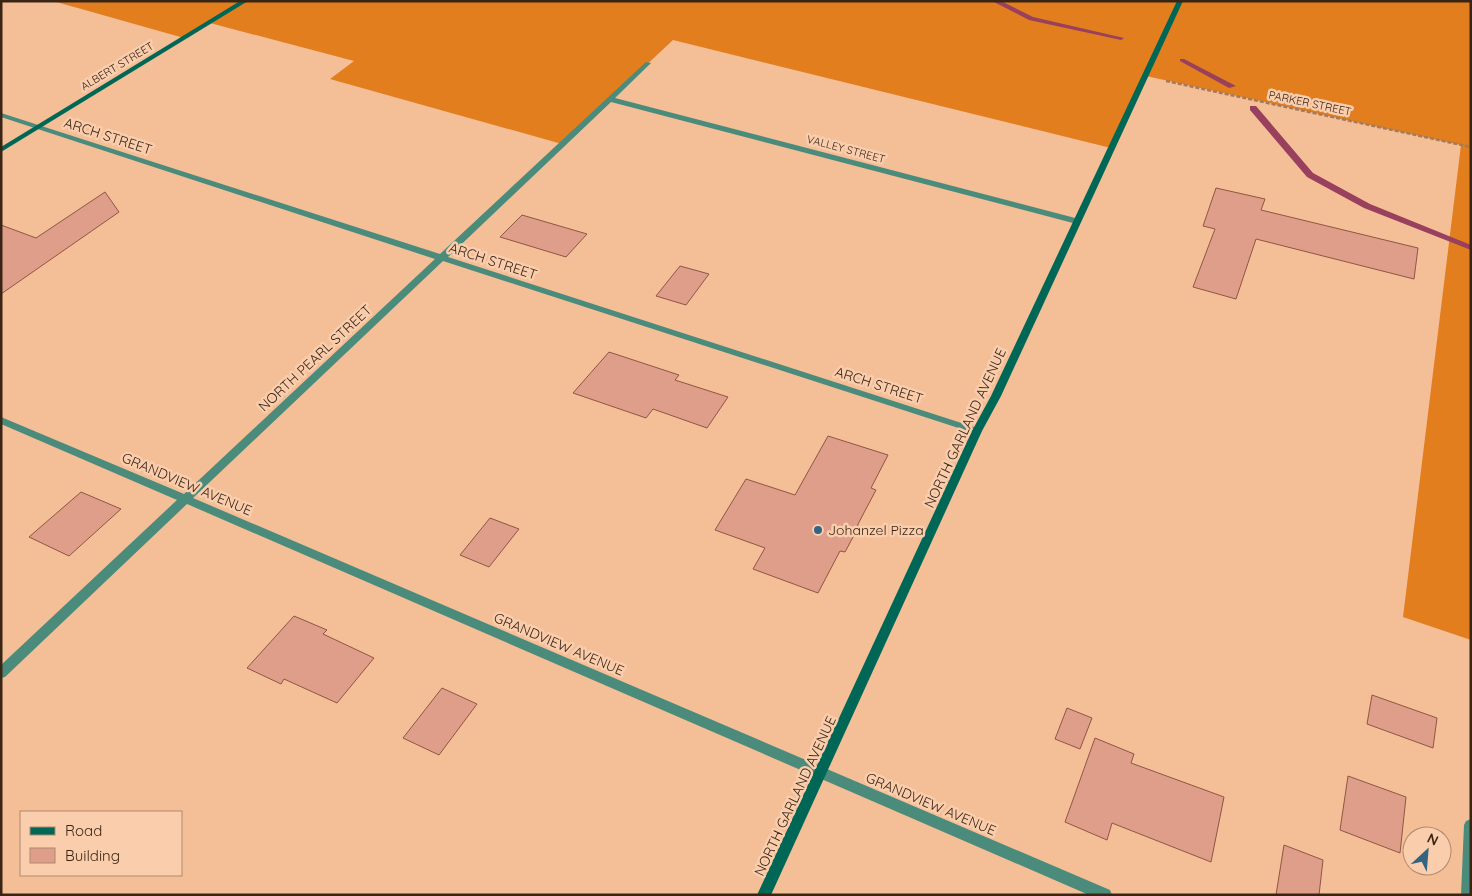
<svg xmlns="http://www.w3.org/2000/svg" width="1472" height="896" font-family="Quicksand,sans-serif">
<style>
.forest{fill:#e27e1d}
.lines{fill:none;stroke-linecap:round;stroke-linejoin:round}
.stream{fill:#98405d;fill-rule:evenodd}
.building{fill:#de9e8a;stroke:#905644}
.path{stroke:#a27b5d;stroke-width:2.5;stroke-dasharray:4 2;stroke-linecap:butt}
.street{fill:#4a8b7c;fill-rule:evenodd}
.secondary{fill:#006757;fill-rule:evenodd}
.poi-dot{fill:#336583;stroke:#facdad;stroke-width:2}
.labels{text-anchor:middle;stroke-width:5;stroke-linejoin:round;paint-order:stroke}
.far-street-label{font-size:11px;fill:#3a2515;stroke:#facdad}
.street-label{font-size:14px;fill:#3a2515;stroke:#facdad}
.poi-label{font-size:14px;fill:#3a2515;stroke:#facdad;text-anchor:start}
</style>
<rect width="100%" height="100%" fill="#f4be96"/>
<path class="forest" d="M53,1H1471V640L1403,617L1461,145L1146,76L1111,148L673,40L562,144L330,79L354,61L210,23L184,38Z"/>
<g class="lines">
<g class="stream">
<path d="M992,1H1001L1033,17L1124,38L1121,40L1029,20Z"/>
<path d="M1180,59H1184L1236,86L1229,88L1180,61Z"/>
<path d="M1250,106H1256L1313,173L1370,204L1471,245V250L1364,208L1307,177L1250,110Z"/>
</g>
</g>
<g class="building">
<path d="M1216,188L1265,199L1261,210L1418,248L1414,279L1256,239L1236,299L1193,287L1215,229L1203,226Z"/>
<path d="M105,192L119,212L1,294V225L36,238Z"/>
<path d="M522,215L587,234L566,257L500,237Z"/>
<path d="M680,266L709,274L686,305L656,296Z"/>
<path d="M609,352L679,375L675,380L728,397L707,428L653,409L646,418L573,393Z"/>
<path d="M828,436L888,455L871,488L876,490L857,526H859L845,552L840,551L818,593L753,569L765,548L715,530L746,479L795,495Z"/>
<path d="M81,492L121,509L69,556L29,537Z"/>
<path d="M490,518L519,529L489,567L460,555Z"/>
<path d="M294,616L327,630L323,634L374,658L337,703L284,679L281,684L247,668Z"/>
<path d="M442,688L477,704L439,755L403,738Z"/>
<path d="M1372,695L1437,718L1433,748L1367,724Z"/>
<path d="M1067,708L1092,718L1080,749L1055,739Z"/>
<path d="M1095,738L1134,754L1131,763L1224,797L1211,862L1112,823L1107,840L1065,822Z"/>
<path d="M1348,776L1406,797L1400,853L1340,830Z"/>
<path d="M1284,845L1323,860L1319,895H1276Z"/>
</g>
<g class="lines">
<path class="path" d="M1166,81L1471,147"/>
<g class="street">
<path d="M646,62L651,63L615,98L1079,219L1080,221L1079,223H1073L611,102L448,257L980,429L982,431L980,433H974L443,261L193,498L1110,890L1112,895H1089L187,504L5,677L1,678V665L177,500L1,424V417L184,494L435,259L1,117V113L440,254Z"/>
<path d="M1471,819V895H1461L1464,825L1466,821Z"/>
</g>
<g class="secondary">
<path d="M240,1H248L1,152V147Z"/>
<path d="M1177,1H1183L1001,396L982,431L771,895H757L972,431L991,396Z"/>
</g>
</g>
<circle class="poi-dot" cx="818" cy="530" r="5"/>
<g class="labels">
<g class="far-street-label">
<text transform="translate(117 66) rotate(-31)" y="4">ALBERT STREET</text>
<text transform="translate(1310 103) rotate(12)" y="4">PARKER STREET</text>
<text transform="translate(846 149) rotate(15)" y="4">VALLEY STREET</text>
</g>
<g class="street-label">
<text transform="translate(108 136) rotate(18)" y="5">ARCH STREET</text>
<text transform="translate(493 261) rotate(18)" y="5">ARCH STREET</text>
<text transform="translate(315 358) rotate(-43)" y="5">NORTH PEARL STREET</text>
<text transform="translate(879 385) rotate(18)" y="5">ARCH STREET</text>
<text transform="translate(965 428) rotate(-65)" y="5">NORTH GARLAND AVENUE</text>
<text transform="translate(187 484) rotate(23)" y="5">GRANDVIEW AVENUE</text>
<text transform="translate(559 644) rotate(23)" y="5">GRANDVIEW AVENUE</text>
<text transform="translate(795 796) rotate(-65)" y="5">NORTH GARLAND AVENUE</text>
<text transform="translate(931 804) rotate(23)" y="5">GRANDVIEW AVENUE</text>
</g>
<g class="poi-label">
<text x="828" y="535">Johanzel Pizza</text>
</g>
</g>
<rect width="1472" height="896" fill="none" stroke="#3a2515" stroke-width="5"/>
<rect x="20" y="811" width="162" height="65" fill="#facdad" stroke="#ad8a70"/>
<rect x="30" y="827" width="25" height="8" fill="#006757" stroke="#ad8a70"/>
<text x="65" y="836" font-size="15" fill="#3a2515">Road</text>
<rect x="30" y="848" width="25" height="15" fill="#de9e8a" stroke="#ad8a70"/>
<text x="65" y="861" font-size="15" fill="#3a2515">Building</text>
<g transform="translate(1427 851) rotate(26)"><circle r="24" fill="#facdad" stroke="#ad8a70"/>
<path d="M0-4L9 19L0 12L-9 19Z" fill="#336583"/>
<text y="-8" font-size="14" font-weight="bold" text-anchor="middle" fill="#3a2515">N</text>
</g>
</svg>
